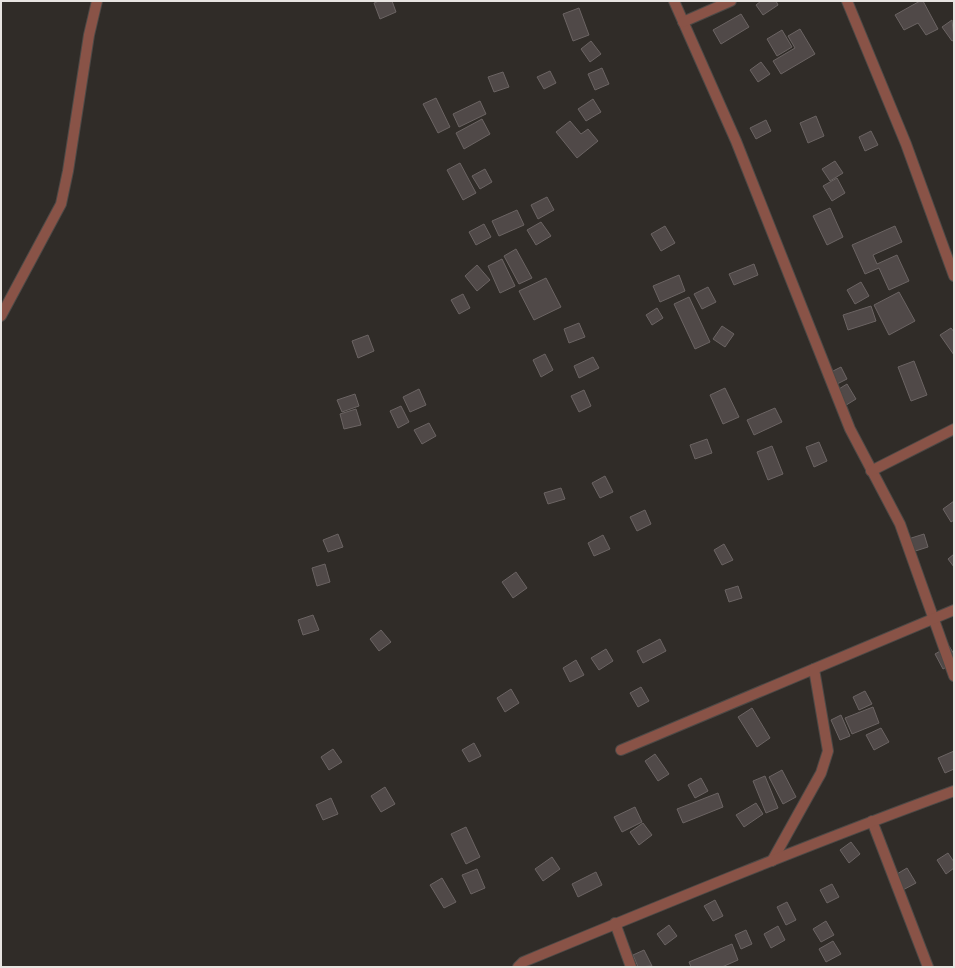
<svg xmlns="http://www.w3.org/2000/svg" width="955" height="968" font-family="Manrope,sans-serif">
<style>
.building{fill:#504948;stroke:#6b6463}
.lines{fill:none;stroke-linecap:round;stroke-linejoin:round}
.street-casing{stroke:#4d4946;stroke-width:12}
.street{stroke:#895347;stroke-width:10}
</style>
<rect width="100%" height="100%" fill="#302c28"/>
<g class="building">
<path d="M379,1H392L396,12L380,19L374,3Z"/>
<path d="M761,1H776L778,5L763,15L756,5Z"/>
<path d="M920,1H923L938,29L926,35L918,23L904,30L895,15Z"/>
<path d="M579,8L589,35L573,41L563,14Z"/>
<path d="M741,14L749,27L721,44L713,30Z"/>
<path d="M952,20L954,40L952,41L942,27Z"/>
<path d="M800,29L815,54L781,74L773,61L795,48L788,36Z"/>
<path d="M782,30L792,47L777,56L767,39Z"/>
<path d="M591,41L601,54L590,62L581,49Z"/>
<path d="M761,62L770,74L758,82L750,70Z"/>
<path d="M602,68L609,84L595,90L588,74Z"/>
<path d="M550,71L556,83L544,89L537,77Z"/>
<path d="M503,72L509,87L494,92L488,77Z"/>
<path d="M436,98L450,127L438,133L423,104Z"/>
<path d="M593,99L601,112L586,121L578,109Z"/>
<path d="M480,101L486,114L459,127L453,114Z"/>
<path d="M816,116L824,136L808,143L800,123Z"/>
<path d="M482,119L490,134L464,149L456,133Z"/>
<path d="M766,120L771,131L756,139L750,128Z"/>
<path d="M570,121L581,134L588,129L598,141L577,158L556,132Z"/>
<path d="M871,131L878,145L865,151L859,137Z"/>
<path d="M835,161L843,173L830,181L822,169Z"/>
<path d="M460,163L476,193L463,200L447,170Z"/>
<path d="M485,169L492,182L480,189L472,176Z"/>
<path d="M837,178L845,193L832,201L823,186Z"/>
<path d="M547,197L554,210L538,219L531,205Z"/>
<path d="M830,208L843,237L827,245L813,216Z"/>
<path d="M517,210L524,225L499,236L492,221Z"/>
<path d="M541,222L551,236L536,245L527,230Z"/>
<path d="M484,224L491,237L476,245L469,232Z"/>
<path d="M665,226L675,243L661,251L651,234Z"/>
<path d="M895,226L902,242L873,255L877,264L897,255L909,281L889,290L879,268L865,274L852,245Z"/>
<path d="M516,249L532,278L519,284L504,256Z"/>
<path d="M502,259L515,286L500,293L488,266Z"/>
<path d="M754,264L758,275L734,285L729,274Z"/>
<path d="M477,265L490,280L477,291L465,276Z"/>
<path d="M679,275L685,291L660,302L653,286Z"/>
<path d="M546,278L561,307L534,320L519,291Z"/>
<path d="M861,282L869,296L855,304L847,290Z"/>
<path d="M708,287L716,302L702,309L694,294Z"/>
<path d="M899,292L915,321L889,335L874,305Z"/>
<path d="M463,294L470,308L459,314L451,300Z"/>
<path d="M689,297L710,342L695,349L674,304Z"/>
<path d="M871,306L876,321L848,330L843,315Z"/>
<path d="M657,308L663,318L652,325L646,315Z"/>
<path d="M579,323L585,337L569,343L564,329Z"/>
<path d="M722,326L734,334L725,347L713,339Z"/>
<path d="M951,328L954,332V355L940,335Z"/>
<path d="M368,335L374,351L358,358L352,341Z"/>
<path d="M545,354L553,370L541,377L533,360Z"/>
<path d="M593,357L599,368L579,378L574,366Z"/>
<path d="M914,361L927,395L911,401L898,367Z"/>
<path d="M841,367L847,379L835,385L829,373Z"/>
<path d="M847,384L856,399L843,407L834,392Z"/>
<path d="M725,388L739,417L723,424L710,395Z"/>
<path d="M419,389L426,405L410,412L403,397Z"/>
<path d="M584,390L591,406L579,412L571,396Z"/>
<path d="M355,394L359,406L342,412L337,400Z"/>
<path d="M401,406L409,422L398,428L390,411Z"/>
<path d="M775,408L782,422L754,435L747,420Z"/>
<path d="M356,409L361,425L344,429L340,414Z"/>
<path d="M429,423L436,436L422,444L414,430Z"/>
<path d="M707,439L712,453L695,459L690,445Z"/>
<path d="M819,442L827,461L814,467L806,447Z"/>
<path d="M772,446L783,474L768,480L757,452Z"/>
<path d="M605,476L613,492L600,498L592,483Z"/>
<path d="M561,488L565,499L548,504L544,493Z"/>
<path d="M954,501V520L951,522L943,509Z"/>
<path d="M645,510L651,524L637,531L630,517Z"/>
<path d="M338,534L343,547L328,552L323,540Z"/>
<path d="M924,534L928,547L909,553L905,540Z"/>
<path d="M603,535L610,549L594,556L588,543Z"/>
<path d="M724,544L733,560L722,565L714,550Z"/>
<path d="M954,554V567L948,559Z"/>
<path d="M325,564L330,582L317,586L312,568Z"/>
<path d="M516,572L527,588L513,598L502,582Z"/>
<path d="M738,586L742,598L729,602L725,590Z"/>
<path d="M313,615L319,630L303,635L298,620Z"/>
<path d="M381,630L391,642L379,651L370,639Z"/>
<path d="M660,639L666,651L643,663L637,651Z"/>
<path d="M949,646L954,654V663L943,669L935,654Z"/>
<path d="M606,649L613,661L599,670L591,658Z"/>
<path d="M576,660L584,675L570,682L563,668Z"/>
<path d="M641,687L649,701L638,707L630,693Z"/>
<path d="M511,689L519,703L505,712L497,698Z"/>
<path d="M865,691L872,704L859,710L853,697Z"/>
<path d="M873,707L879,723L852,734L845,718Z"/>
<path d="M752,708L770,738L757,747L738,717Z"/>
<path d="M841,715L850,736L840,740L831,720Z"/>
<path d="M881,728L889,742L874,750L866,735Z"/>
<path d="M474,743L481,756L469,762L462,750Z"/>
<path d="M333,749L342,762L329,770L321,757Z"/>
<path d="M954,751V769L945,773L938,758Z"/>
<path d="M655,754L669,774L658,781L645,761Z"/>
<path d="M782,770L796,797L783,804L769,777Z"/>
<path d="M765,776L778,808L766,813L753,781Z"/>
<path d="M701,778L708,791L695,798L688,785Z"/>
<path d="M385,787L395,804L381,812L371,796Z"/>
<path d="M718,793L723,807L683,823L677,809Z"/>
<path d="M331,798L338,814L323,820L316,805Z"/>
<path d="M756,803L763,814L744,827L736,815Z"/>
<path d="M635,807L642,822L622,832L614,817Z"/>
<path d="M643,823L652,835L639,845L630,832Z"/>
<path d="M466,827L480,857L466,864L451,834Z"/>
<path d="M851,842L860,854L849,863L840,850Z"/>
<path d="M948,853L954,862V868L946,874L937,860Z"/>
<path d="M552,857L560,869L543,881L535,869Z"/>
<path d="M907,868L916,883L901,891L892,877Z"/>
<path d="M477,869L485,888L471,894L462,875Z"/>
<path d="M596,872L602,885L578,897L572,884Z"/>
<path d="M442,878L456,902L444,908L430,885Z"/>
<path d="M832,884L839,897L827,903L820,890Z"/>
<path d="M715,900L723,916L713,921L704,906Z"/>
<path d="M787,902L796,920L786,925L777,907Z"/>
<path d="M826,921L834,935L821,942L813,929Z"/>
<path d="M669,925L677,936L665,945L657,934Z"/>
<path d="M778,926L785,940L771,948L764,934Z"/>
<path d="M746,930L752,944L741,949L735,935Z"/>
<path d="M833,941L841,954L826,962L819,949Z"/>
<path d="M732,944L738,960L722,967H691L689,962Z"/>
<path d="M644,950L652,966L638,967L633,955Z"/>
</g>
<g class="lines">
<g class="street-casing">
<g id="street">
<path d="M674,1L736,141L850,429L900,524L954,676"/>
<path d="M847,1L906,144L954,276"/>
<path d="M683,22L731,1"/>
<path d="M1,316L61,204L68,171L89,35L97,1"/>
<path d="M871,471L954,429"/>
<path d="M621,750L954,610"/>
<path d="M872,821L928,967"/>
<path d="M772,861L821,773L828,751L814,669"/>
<path d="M615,923L631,967"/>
<path d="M518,967L523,962C666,903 809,844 954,791"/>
</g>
</g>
<use href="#street" class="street"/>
</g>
<rect width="955" height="968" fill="none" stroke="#e7e4e1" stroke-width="4"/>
</svg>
